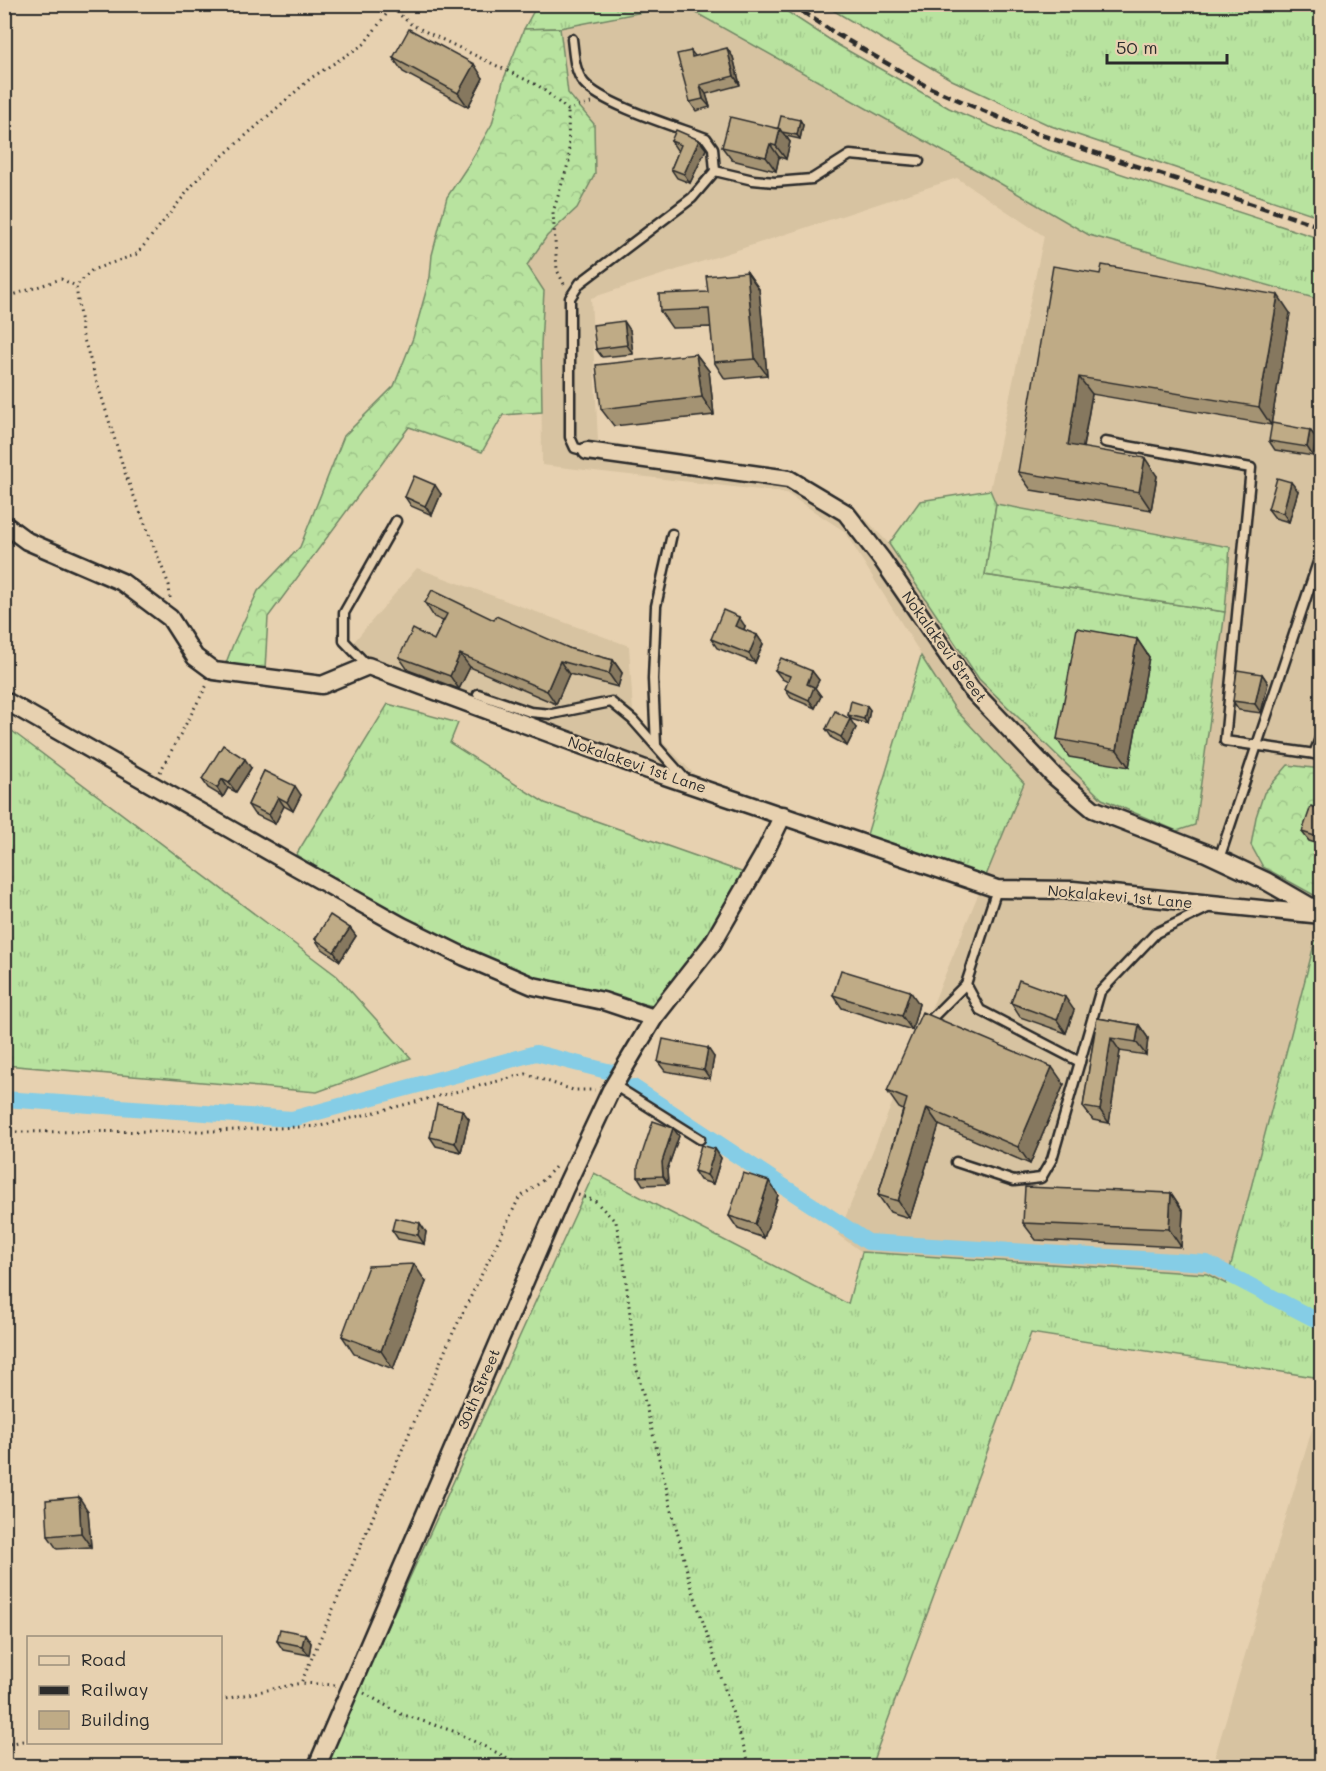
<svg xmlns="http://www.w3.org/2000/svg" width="1326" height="1771" font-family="Mali,sans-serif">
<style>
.built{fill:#d7c3a1;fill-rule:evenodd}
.grass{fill:url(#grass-tufts);stroke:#728765;stroke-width:1.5}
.forest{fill:url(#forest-crowns);stroke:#728765;stroke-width:1.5}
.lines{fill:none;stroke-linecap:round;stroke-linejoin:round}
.canal{stroke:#85cde6;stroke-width:16}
.service-casing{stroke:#2b2b2b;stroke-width:13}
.minor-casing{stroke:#2b2b2b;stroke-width:21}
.path{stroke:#2b2b2b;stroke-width:3;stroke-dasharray:1.5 4.5;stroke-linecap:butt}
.service{stroke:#e7d1b0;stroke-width:8}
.minor{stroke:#e7d1b0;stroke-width:16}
.rail{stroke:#2b2b2b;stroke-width:4.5;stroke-dasharray:9 4.5;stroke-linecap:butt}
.wall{fill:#a49373;stroke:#2b2b2b;stroke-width:1.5}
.shaded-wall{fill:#86785e;stroke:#2b2b2b;stroke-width:1.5}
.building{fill:#bfab86;stroke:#2b2b2b;stroke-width:1.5}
.labels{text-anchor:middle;stroke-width:4.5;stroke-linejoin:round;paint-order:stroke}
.street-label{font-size:15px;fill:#2b2b2b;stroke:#e7d1b0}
</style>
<defs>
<pattern id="grass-tufts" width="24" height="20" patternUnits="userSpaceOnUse" patternTransform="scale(1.5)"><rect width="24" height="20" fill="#b8e39f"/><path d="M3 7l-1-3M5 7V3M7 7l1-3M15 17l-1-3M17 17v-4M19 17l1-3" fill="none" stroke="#9ec389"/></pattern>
<pattern id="forest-crowns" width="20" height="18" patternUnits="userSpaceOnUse" patternTransform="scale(1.5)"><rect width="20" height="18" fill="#b8e39f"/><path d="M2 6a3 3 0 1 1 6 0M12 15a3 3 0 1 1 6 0" fill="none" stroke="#9ec389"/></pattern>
</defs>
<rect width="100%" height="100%" fill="#e7d1b0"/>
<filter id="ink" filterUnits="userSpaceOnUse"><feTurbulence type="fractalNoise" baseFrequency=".0167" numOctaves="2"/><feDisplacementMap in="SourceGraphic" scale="12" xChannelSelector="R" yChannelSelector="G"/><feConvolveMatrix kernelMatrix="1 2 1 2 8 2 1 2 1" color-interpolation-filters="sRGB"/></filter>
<g filter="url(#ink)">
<g class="built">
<path d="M682,4L996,181L1089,235L1321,300V769L1288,765L1263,867L1321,899V942L1315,941L1226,1284L1207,1274L862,1252L838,1235L1024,783L955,709L844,531L786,493L542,465L541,345L544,291L527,265L547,236L577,208L594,124L568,93L560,28ZM957,178L1044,236L990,490L996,504L1230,547L1225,612L1195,825L979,679L889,544L854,506L789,468L598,441L591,298Z"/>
<path d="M417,568L629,646L633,712L700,780L649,771L375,680L352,644Z"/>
<path d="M1319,1406L1322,1408L1321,1766H1212Z"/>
</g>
<g class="grass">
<path d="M537,5H679L560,28L524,29Z"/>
<path d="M682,5H777L838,45L949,108L1045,149L1321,239V300L1089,235L996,181Z"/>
<path d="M824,5H1321V217L1051,126L952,80Z"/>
<path d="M990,490L996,504L985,575L1225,612L1195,825L1177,831L1102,799L979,679L889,544L920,501Z"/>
<path d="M921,656L955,709L1024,783L985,878L866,838Z"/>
<path d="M388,704L458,723L450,743L545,803L747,874L708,947L653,1006L531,978L405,919L296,855Z"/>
<path d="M12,731L337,976L411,1058L317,1092L5,1065L4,738Z"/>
<path d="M1315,941L1321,942V1378L1031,1333L871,1766H324L594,1173L848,1304L862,1252L1207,1274L1226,1284Z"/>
</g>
<g class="forest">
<path d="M560,28L568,93L594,124L595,174L577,208L547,236L527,265L544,291L541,345L542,412L503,415L482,452L409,427L268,617L265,669L224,668L234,642L258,591L300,547L344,436L394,386L413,338L430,277L432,255L447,197L469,164L492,124L503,81L524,29Z"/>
<path d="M996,504L1230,547L1225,612L985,575Z"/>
<path d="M1288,765L1321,769V899L1263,867L1251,845L1256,817L1264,793Z"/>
</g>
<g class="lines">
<g class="canal">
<path d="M633,1087L868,1242L1207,1263L1322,1323"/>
<path d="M4,1099L292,1119L536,1053L611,1072"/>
</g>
<g class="service-casing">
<g id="service">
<path d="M572,39C574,54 574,71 584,83C603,105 677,127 706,138L713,148L715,171L692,198L580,283L570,298V437L575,448L587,451"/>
<path d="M715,171L753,180L775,182L812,179L850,155L919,161"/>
<path d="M1105,442L1251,468L1225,741L1322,755"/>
<path d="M368,666L344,641V613L396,521"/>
<path d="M478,694L530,712L552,714L611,702L633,720L685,779"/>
<path d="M656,745L653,679L656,606L672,534"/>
<path d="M1314,754L1322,733"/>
<path d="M1219,859L1322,550"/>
<path d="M997,889L966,984L980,1010L1080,1062"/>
<path d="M928,1025L931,1019L966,984"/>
<path d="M614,1085L700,1139"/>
<path d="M956,1162L1014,1181L1041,1178L1052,1159L1100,992L1156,933L1210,907"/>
</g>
</g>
<g class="minor-casing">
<g id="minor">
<path d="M587,451L789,479L846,513L883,561L971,689L1054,776L1093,809L1206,853L1266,881L1318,911"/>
<path d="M4,524L27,541L122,582L170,618L195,657L214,671L322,685L368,666L659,774L997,889L1073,890L1322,915"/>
<path d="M4,700L291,864L402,926L465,957L533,986L603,1001L654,1018"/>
<path d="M317,1766L564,1190L611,1090L654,1018L712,944L764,854L783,815"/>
</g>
</g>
<g class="path">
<path d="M387,4L412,25L539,86L568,110L591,103"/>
<path d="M564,284L557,270L553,212L569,161L568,110"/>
<path d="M4,298L61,279L76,286"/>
<path d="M170,598L169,585L126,476L82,333L76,286L92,270L137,254L200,176L311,78L364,44L391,8"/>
<path d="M160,772L208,683"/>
<path d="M4,1132L214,1131L320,1126L526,1074L573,1090H595"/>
<path d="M578,1195L595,1201L616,1222L624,1263L636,1366L689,1579L750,1766"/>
<path d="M335,1685L301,1683L451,1337L519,1198L541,1182L558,1164"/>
<path d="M364,1693L401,1714L453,1731L524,1766"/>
<path d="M220,1700L301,1683"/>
<path d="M4,1745L28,1740"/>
</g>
<use href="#service" class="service"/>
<use href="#minor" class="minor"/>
<path class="rail" d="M791,4L833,32L926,86L1035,133L1322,227"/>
</g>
<g class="wall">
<path d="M691,51L695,56L733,57L740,85L706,94L710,107L696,111L690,102Z"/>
<path d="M393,58L483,78L468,107L403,72Z"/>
<path d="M800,120L803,125L800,139L786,136L790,142L786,159L779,157L776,171L732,160L722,147L778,128Z"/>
<path d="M699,140L706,149L690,183L677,178L671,169L679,150H677L671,141Z"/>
<path d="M747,272L759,289L767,375L725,379L714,362L711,327L672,328L660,311L708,292Z"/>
<path d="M1100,274L1290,313L1271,425L1092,394L1083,448L1157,476L1151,510L1031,490L1018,472Z"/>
<path d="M630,330L633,354L602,357L596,349Z"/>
<path d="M696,354L709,371L714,415L614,426L601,409Z"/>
<path d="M1310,430L1316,438L1313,456L1275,450L1269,441Z"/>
<path d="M1298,491L1289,522L1275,518L1268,509Z"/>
<path d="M441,494L432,515L411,506L405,497Z"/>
<path d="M425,603L494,620L571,649L613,660L622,673L618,687L569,674L556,704L470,667L459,689L408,670L399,657L434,640L443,621L434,617Z"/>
<path d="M745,626L744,630L757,635L763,644L755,663L717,648L711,639Z"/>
<path d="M1137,639L1149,657L1129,767L1069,757L1057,739Z"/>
<path d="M775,670L812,671L819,680L815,688L821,696L815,708L791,698L785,689L788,682L782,679Z"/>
<path d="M1262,674L1268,683L1261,713L1239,710L1233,701Z"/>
<path d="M867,706L870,710L867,724L851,719L848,715Z"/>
<path d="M856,728L847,746L832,738L826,729Z"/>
<path d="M251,768L236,792L228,788L223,797L208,788L202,779Z"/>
<path d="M264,771L301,795L293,811L284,806L275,824L254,814L248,805Z"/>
<path d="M1322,810V845L1309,841L1302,832Z"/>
<path d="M350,928L356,936L340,961L321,948L315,939Z"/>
<path d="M833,995L919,1004L912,1030L842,1008Z"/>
<path d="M1011,1003L1074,1010L1066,1033L1020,1017Z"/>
<path d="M1097,1018L1139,1025L1148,1038L1146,1055L1120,1051L1109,1123L1093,1120L1083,1107Z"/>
<path d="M714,1057L710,1079L665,1071L658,1062Z"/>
<path d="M1064,1084L1030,1164L939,1125L910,1218L890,1212L878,1195L903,1110L899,1108L887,1091Z"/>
<path d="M469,1119L461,1152L436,1146L430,1137Z"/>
<path d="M679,1136L667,1170L668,1184L643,1185L638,1177Z"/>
<path d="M715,1149L721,1158L713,1184L700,1180L694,1171Z"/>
<path d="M1171,1193L1183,1211L1181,1247L1036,1240L1023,1223Z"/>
<path d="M778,1195L764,1238L738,1229L729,1216Z"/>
<path d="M392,1230L426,1232L424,1244L398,1239Z"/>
<path d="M426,1282L393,1369L354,1354L342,1336Z"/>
<path d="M88,1511L91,1547L57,1549L48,1536Z"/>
<path d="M305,1634L311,1643L309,1655L283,1650L277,1641Z"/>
</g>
<g class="shaded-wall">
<path d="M727,48L733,57L740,85L734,76Z"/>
<path d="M474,64L483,78L468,107L458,93Z"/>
<path d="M700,85L706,94L710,107L703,99Z"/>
<path d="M800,120L803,125L800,139L797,135Z"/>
<path d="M780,129L790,142L786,159L776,146Z"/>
<path d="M699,140L706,149L690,183L684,174Z"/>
<path d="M770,144L779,157L776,171L766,157Z"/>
<path d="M747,272L759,289L767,375L755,359Z"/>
<path d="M1278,295L1290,313L1271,425L1259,407Z"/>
<path d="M624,321L630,330L633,354L627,345Z"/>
<path d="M696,354L709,371L714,415L702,397Z"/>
<path d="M1079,377L1092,394L1080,463L1068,445Z"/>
<path d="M1310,430L1316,438L1313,456L1307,447Z"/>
<path d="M1145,458L1157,476L1151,510L1139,492Z"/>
<path d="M1291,482L1298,491L1289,522L1283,513Z"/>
<path d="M435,485L441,494L432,515L425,506Z"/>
<path d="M739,617L745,626L742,635L735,626Z"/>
<path d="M757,635L763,644L755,663L749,654Z"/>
<path d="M1137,639L1149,657L1129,767L1117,750Z"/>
<path d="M460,654L470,667L459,689L450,676Z"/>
<path d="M613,660L622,673L618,687L609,674Z"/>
<path d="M560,661L569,674L556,704L547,691Z"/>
<path d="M812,671L819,680L815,688L821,696L815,708L809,700L807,684Z"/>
<path d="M1262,674L1268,683L1261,713L1255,704Z"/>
<path d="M867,706L870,710L867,724L864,719Z"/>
<path d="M850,719L856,728L847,746L841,737Z"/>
<path d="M245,759L251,768L236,792L229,783Z"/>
<path d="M222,779L228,788L223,797L217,788Z"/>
<path d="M295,786L301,795L293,811L287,802Z"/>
<path d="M278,797L284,806L275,824L269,815Z"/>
<path d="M1322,828V842L1318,837Z"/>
<path d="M350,928L356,936L340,961L334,952Z"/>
<path d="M910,991L919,1004L912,1030L902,1016Z"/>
<path d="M1065,997L1074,1010L1066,1033L1057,1020Z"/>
<path d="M1139,1025L1148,1038L1146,1055L1136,1042Z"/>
<path d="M1111,1038L1120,1051L1109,1123L1100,1110Z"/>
<path d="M708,1048L714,1057L710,1079L704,1070Z"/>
<path d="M1052,1067L1064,1084L1030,1164L1018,1147Z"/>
<path d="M927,1108L939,1125L910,1218L898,1201Z"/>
<path d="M462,1110L469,1119L461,1152L455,1143Z"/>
<path d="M673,1128L679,1136L667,1170L668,1184L663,1176L662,1162Z"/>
<path d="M715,1149L721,1158L713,1184L707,1175Z"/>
<path d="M769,1181L778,1195L764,1238L755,1224Z"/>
<path d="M1171,1193L1183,1211L1181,1247L1169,1229Z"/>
<path d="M420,1223L426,1232L424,1244L418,1235Z"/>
<path d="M414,1264L426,1282L393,1369L381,1351Z"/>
<path d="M79,1497L88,1511L91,1547L81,1533Z"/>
<path d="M305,1634L311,1643L309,1655L302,1646Z"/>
</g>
<g class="building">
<path d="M409,29L474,64L458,93L393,58Z"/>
<path d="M727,48L734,76L700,85L703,99L690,102L677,54L691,51L692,57Z"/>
<path d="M781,116L800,120L797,135L782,132L780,129L778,128Z"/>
<path d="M730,117L780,129L776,146L770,144L766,157L722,147Z"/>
<path d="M676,130L699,140L684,174L671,169L681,145L671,141Z"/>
<path d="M1102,265L1278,295L1259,407L1079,377L1068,445L1145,458L1139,492L1018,472L1053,266L1100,274Z"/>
<path d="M747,272L755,359L714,362L709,309L660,311L659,294L708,292L706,276Z"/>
<path d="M624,321L627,345L596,349L593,325Z"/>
<path d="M696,354L702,397L601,409L596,365Z"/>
<path d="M1272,423L1310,430L1307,447L1269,441Z"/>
<path d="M414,476L435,485L425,506L405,497Z"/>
<path d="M1277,478L1291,482L1283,513L1268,509Z"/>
<path d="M432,590L494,620L496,616L571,649L613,660L609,674L560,661L547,691L460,654L450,676L399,657L413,629L434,640L447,614L425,603Z"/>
<path d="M723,610L739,617L735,626L757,635L749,654L711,639Z"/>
<path d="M1077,628L1137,639L1117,750L1057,739Z"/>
<path d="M781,658L812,671L807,684L814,687L809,700L785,689L790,676L775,670Z"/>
<path d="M1237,670L1262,674L1255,704L1233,701Z"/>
<path d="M851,701L867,706L864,719L848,715Z"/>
<path d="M835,711L850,719L841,737L826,729Z"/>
<path d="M223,745L245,759L229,783L222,779L217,788L202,779Z"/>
<path d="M264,771L295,786L287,802L278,797L269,815L248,805Z"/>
<path d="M1311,806L1322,810V828L1318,837L1302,832Z"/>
<path d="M330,915L350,928L334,952L315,939Z"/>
<path d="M841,970L910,991L902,1016L833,995Z"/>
<path d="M1019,980L1065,997L1057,1020L1011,1003Z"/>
<path d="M922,1012L1052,1067L1018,1147L927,1108L898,1201L878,1195L907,1099L887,1091Z"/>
<path d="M1097,1018L1139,1025L1136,1042L1111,1038L1100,1110L1083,1107Z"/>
<path d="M663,1039L708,1048L704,1070L658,1062Z"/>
<path d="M437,1104L462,1110L455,1143L430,1137Z"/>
<path d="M653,1121L673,1128L662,1162L663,1176L638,1177V1166Z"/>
<path d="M701,1145L715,1149L707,1175L694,1171Z"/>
<path d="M743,1173L769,1181L755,1224L729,1216Z"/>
<path d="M1025,1187L1171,1193L1169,1229L1023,1223Z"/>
<path d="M395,1218L420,1223L418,1235L392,1230Z"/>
<path d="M414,1264L381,1351L342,1336L368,1266Z"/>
<path d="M79,1497L81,1533L48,1536L46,1500Z"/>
<path d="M280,1629L305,1634L302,1646L277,1641Z"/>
</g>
</g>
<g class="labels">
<g class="street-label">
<text transform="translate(944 647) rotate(54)" y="5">Nokalakevi Street</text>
<text transform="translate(637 765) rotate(19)" y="5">Nokalakevi 1st Lane</text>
<text transform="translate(1120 897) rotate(5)" y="5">Nokalakevi 1st Lane</text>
<text transform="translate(479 1389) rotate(-67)" y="5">30th Street</text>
</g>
</g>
<rect width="1326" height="1771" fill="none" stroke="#e7d1b0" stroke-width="24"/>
<rect x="12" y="12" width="1302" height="1747" fill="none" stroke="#2b2b2b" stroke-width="2" filter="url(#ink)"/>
<rect x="27" y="1636" width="195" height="108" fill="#e7d1b0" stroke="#9c8f7b" stroke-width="1.5"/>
<rect x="39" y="1656" width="30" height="9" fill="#e7d1b0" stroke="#9c8f7b" stroke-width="1.5"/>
<text x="81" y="1666" font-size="18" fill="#2b2b2b">Road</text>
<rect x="39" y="1686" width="30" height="9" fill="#2b2b2b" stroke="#9c8f7b" stroke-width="1.5"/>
<text x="81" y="1696" font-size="18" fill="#2b2b2b">Railway</text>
<rect x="39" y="1711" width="30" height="18" fill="#bfab86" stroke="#9c8f7b" stroke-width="1.5"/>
<text x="81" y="1726" font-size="18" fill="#2b2b2b">Building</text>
<path d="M1107 54v9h120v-9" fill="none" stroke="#2b2b2b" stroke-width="3"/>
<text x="1116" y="54" font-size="18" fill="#2b2b2b" stroke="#e7d1b0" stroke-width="4.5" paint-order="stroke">50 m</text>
</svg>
